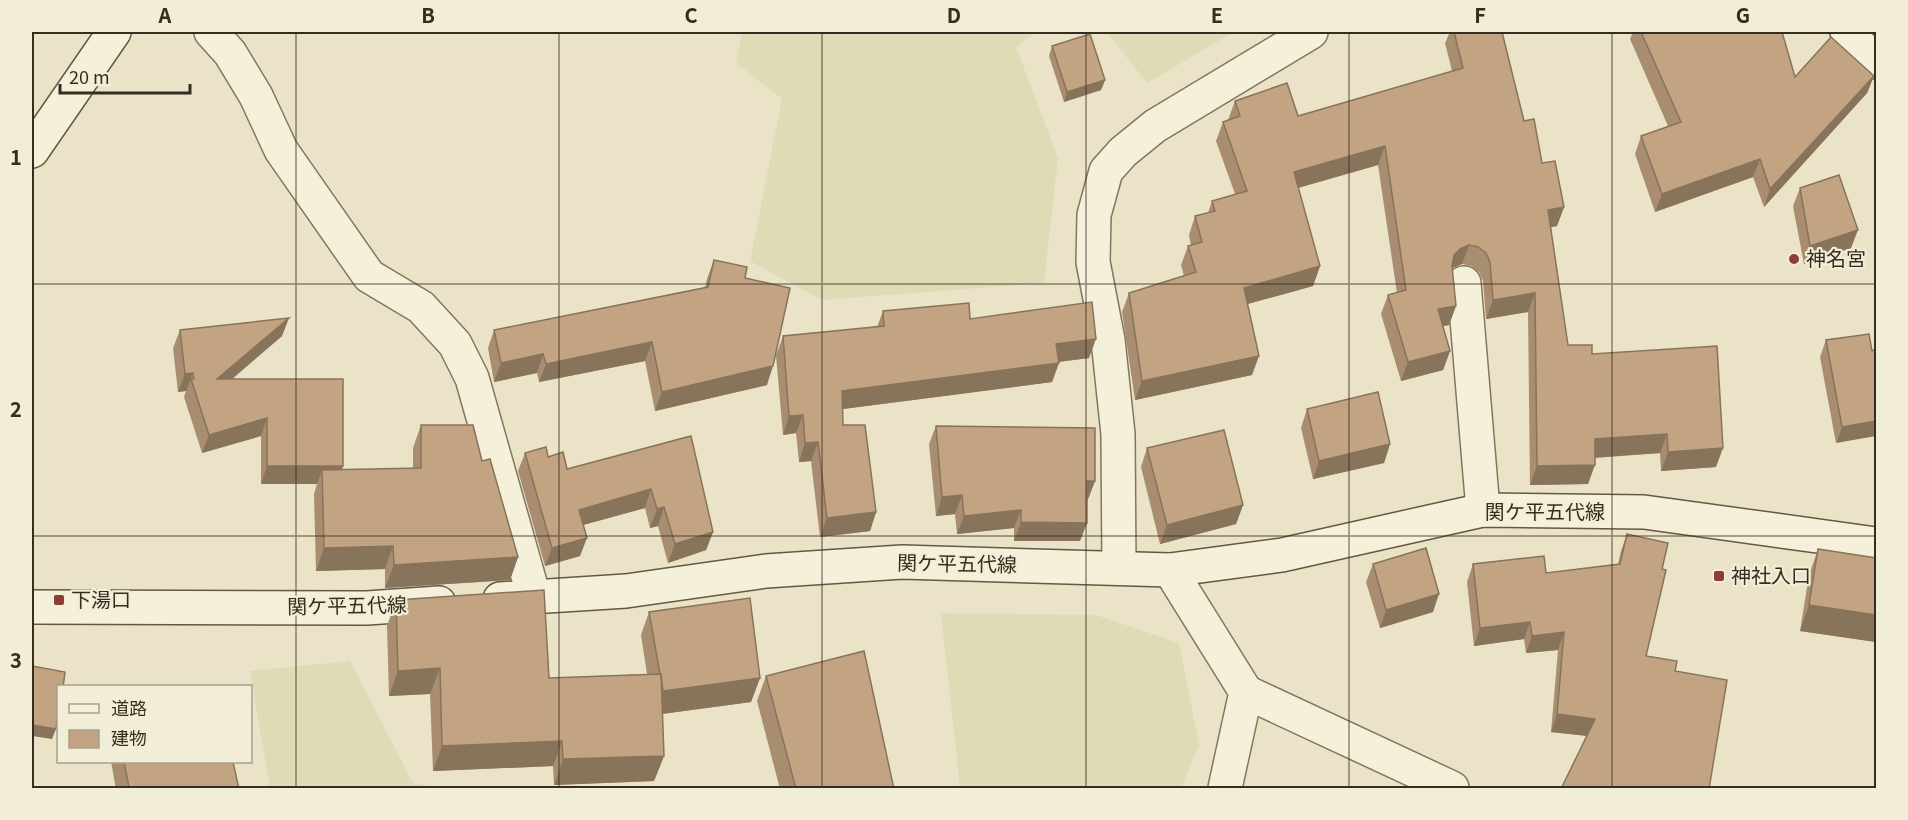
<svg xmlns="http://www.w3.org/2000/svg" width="1908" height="820" font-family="Georgia,'Noto Sans JP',serif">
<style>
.farmland{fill:#dedcb6}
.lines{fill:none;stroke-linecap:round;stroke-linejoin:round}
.street-casing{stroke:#83765f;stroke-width:36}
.secondary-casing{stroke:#655842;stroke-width:36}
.street{stroke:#f5f0da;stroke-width:33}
.secondary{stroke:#f5f0da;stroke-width:33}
.wall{fill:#a88d70}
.shaded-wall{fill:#88735b}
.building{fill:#c3a482;stroke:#88735b;stroke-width:1.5}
.grid{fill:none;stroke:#362d21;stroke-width:1.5;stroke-opacity:0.55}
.poi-dot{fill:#8c3e36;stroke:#f2edd7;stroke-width:2}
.labels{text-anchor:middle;stroke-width:4.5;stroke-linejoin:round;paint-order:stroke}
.poi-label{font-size:20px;fill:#362d21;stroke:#f2edd7;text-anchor:start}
.street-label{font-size:20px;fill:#362d21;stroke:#f2edd7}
.neatline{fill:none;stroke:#362d21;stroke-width:2}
.grid-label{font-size:20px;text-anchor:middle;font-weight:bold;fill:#362d21}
</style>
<rect width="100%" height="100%" fill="#eae3c8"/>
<g class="farmland">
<path d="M742,32H1035L1016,47L1058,158L1044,283L821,300L750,261L782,99L736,63Z"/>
<path d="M1107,32H1234L1147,83Z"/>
<path d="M941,613L1096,615L1179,643L1199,745L1181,788H960Z"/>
<path d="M350,661L413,783L435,788H270L250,671Z"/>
</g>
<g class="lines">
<g class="street-casing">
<g id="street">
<path d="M211,32L230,53L256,96L281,150L369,276L421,307L455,344L472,378L534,597"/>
<path d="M1464,283L1483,510"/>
<path d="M1119,568L1118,434L1108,340L1093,262L1094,215L1106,171L1123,152L1155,126L1311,32"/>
<path d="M1170,570L1246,692L1225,788"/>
<path d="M1246,692L1452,788"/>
</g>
</g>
<g class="secondary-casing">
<g id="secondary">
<path d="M1847,32L1876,62"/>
<path d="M32,151L114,32"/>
<path d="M500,599L626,591L766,571L902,562L1170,570L1282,555L1483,510L1644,512L1876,544"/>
<path d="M32,607L367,608L439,603"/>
</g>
</g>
<use href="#street" class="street"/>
<use href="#secondary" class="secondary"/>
</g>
<g class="wall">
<path d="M1450,32H1502L1524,121L1542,163L1564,207L1557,226L1551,227L1568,345L1592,354L1716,467L1661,471L1660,453L1595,458L1588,484L1530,485L1528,312L1486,319L1483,281L1479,272L1471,266L1462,264L1452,268L1456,306L1449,325L1443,326L1450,351L1443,370L1401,381L1381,314L1388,295L1397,293L1378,165L1298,188L1320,266L1313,286L1247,304L1252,375L1135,400L1122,312L1129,293L1184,276L1181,265L1188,246L1191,245L1189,235L1195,216L1208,213L1212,201L1235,194L1216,141L1223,122L1228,120L1235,101L1298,116L1452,71L1445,43Z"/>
<path d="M1633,32H1782L1795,77L1874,76L1867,93L1764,207L1753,177L1655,212L1635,154L1641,136L1668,126L1630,39Z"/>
<path d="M1052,46L1105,80L1101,90L1064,102L1049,56Z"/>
<path d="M1800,188L1851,248L1804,264L1793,206Z"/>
<path d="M714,260L745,278L767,385L655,411L645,361L539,382L537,373L494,382L488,348L494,330L705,288L707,279Z"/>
<path d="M883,311L970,319L1089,358L1059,362L1052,382L843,409V425L876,512L870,531L820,537L811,461L799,462L796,433L783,435L776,355L783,336L877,327Z"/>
<path d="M180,330L282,336L232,379L343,466L342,470L413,468V448L421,425L482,461L518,557L510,580L385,588V569L316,571L314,494L317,484H261V436L202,453L184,397L186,391L178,392L173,348Z"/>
<path d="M1826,340L1872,351L1836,443L1820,357Z"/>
<path d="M1307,409L1390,444L1384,463L1313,479L1301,428Z"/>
<path d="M936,426L1095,481L1088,499H1087L1080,541H1014V528L957,534L955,514L936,516L929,444Z"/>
<path d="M691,436L713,532L706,550L668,563L658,526L650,528L645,508L583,525L580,556L545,566L518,471L525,453L567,469Z"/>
<path d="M1147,448L1243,505L1236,524L1160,544L1141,467Z"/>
<path d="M1627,534L1587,736L1551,732L1558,650L1526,653L1524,639L1474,646L1467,582L1473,564L1546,573L1618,564L1621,551Z"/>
<path d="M1818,549L1876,558V642L1800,631L1809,575Z"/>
<path d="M1373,564L1433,612L1380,628L1366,582Z"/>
<path d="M396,600L549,678L647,674L641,635L649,612L760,678L751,702L662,714L664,756L654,781L554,785L553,766L433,771L430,694L389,696L387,626Z"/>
<path d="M766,676L894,789H780L757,701Z"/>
<path d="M111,762H233L239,789H116Z"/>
</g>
<g class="shaded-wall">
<path d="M1874,76L1867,93L1764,207L1770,189Z"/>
<path d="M1105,80L1101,90L1064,102L1067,92Z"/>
<path d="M1385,146L1378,165L1287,191L1294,172Z"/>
<path d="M1760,159L1753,177L1655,212L1662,194Z"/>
<path d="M1564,207L1557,226L1541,229L1548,210Z"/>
<path d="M1858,230L1851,248L1804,264L1810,246Z"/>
<path d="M1469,245L1462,264L1453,268L1447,275L1454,255L1460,249Z"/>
<path d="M1320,266L1313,286L1237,307L1244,288Z"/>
<path d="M1535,293L1528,312L1486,319L1493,300Z"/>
<path d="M1456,306L1449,325L1431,328L1438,309Z"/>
<path d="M289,318L282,336L211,397L217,379Z"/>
<path d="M1096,339L1089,358L1049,363L1056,344Z"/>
<path d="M652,342L645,361L539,382L546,364Z"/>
<path d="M1450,351L1443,370L1401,381L1408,362Z"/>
<path d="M543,354L537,373L494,382L501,363Z"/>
<path d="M1259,356L1252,375L1135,400L1142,381Z"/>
<path d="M1059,363L1052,382L835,410L842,391Z"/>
<path d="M773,366L767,385L655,411L662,392Z"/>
<path d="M193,373L186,391L178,392L185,374Z"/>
<path d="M803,415L796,433L783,435L789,416Z"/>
<path d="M267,418L261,436L202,453L209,435Z"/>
<path d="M1876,421V436L1836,443L1842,427Z"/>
<path d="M1667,434L1660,453L1588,458L1595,439Z"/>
<path d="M818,442L811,461L799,462L805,443Z"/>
<path d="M1390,444L1384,463L1313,479L1319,461Z"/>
<path d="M1723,448L1716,467L1661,471L1668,452Z"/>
<path d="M1595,465L1588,484L1530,485L1537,466Z"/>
<path d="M267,466H343L337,484L322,470L317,484H261Z"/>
<path d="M1087,481H1095L1088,499H1080Z"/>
<path d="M651,489L645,508L572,528L579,510Z"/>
<path d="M962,495L955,514L936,516L942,497Z"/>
<path d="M1243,505L1236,524L1160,544L1167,525Z"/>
<path d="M664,507L658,526L650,528L657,509Z"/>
<path d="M1021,510L1014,528L957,534L964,516Z"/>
<path d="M876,512L870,531L820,537L827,518Z"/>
<path d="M1021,522L1087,523L1080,541H1014Z"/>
<path d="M713,532L706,550L668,563L675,544Z"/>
<path d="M587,538L580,556L545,566L552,548Z"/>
<path d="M393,546L385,569L316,571L324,548Z"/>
<path d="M518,557L510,580L385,588L394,565Z"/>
<path d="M1439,594L1433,612L1380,628L1386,610Z"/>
<path d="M1809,605L1876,615V642L1800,631Z"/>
<path d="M1530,622L1524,639L1474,646L1480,628Z"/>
<path d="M1564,632L1558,650L1526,653L1532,636Z"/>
<path d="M440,668L430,694L389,696L398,671Z"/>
<path d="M760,678L751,702L654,715L663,691Z"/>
<path d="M1557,714L1595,719L1589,736L1551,732Z"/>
<path d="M32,725L56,729L52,739L32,736Z"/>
<path d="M562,741L553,766L433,771L442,746Z"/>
<path d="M664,756L654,781L554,785L563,759Z"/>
</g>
<g class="building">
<path d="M1454,32H1502L1524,121L1534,119L1542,163L1555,161L1564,207L1548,210L1568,345H1592V354L1717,346L1723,448L1668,452L1667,434L1595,439V465L1537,466L1535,293L1493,300L1490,262L1486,253L1478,247L1469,245L1460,249L1454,255L1452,266L1456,306L1438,309L1450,351L1408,362L1388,295L1406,290L1385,146L1294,172L1320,266L1244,288L1259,356L1142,381L1129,293L1196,272L1188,246L1202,242L1195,216L1215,211L1212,201L1247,191L1223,122L1240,116L1235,101L1287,83L1298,116L1463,68Z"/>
<path d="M1641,32H1782L1795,77L1831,37L1874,76L1770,189L1760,159L1662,194L1641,136L1681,122Z"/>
<path d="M1090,34L1105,80L1067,92L1052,46Z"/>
<path d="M1839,175L1858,230L1810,246L1800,188Z"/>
<path d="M714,260L747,267L745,278L790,288L773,366L662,392L652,342L546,364L543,354L501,363L494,330L708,287Z"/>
<path d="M1092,302L1096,339L1056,344L1059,363L842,391L843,425H865L876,512L827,518L818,442L805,443L803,415L789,416L783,336L884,326L883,311L969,303L970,319Z"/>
<path d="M289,318L217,379H343V466H267V418L209,435L191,379H194L193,373L185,374L180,330Z"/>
<path d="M1869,334L1872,351L1876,349V421L1842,427L1826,340Z"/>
<path d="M1378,392L1390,444L1319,461L1307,409Z"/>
<path d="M421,425H473L482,461L490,459L518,557L394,565L393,546L324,548L322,470L421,468Z"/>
<path d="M936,426L1095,428V481H1087V523L1021,522V510L964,516L962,495L942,497Z"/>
<path d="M1224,430L1243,505L1167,525L1147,448Z"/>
<path d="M691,436L713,532L675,544L664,507L657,509L651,489L579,510L587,538L552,548L525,453L546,447L548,457L563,452L567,469Z"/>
<path d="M1627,534L1668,543L1662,569L1666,570L1646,656L1677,661L1675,671L1727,680L1709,789H1561L1595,719L1557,714L1564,632L1532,636L1530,622L1480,628L1473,564L1544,556L1546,573L1620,564Z"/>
<path d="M1426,548L1439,594L1386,610L1373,564Z"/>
<path d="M1818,549L1876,558V615L1809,605Z"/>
<path d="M544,590L549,678L661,674L664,756L563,759L562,741L442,746L440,668L398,671L396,600Z"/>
<path d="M750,598L760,678L663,691L661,674H660L649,612Z"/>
<path d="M864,651L894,789H796L766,676Z"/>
<path d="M32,666L65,672L63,687H58V713L56,729L32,725Z"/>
<path d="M124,762H233L239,789H120L129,787Z"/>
</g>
<path class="grid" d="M296,32V788M559,32V788M822,32V788M1086,32V788M1349,32V788M1612,32V788M32,284H1876M32,536H1876"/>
<g class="poi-dot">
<circle cx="1794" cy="259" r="6"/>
<rect x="1713" y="570" width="12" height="12" rx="3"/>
<rect x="53" y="594" width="12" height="12" rx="3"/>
</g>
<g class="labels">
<g class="poi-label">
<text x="1806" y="266">神名宮</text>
<text x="1731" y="583">神社入口</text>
<text x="71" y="607">下湯口</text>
</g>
<g class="street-label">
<text x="1545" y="519">関ケ平五代線</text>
<text transform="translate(957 564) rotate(1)" y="7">関ケ平五代線</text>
<text transform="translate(347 606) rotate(-1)" y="7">関ケ平五代線</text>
</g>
</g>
<rect width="1908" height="820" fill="none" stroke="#f2edd7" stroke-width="66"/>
<rect x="57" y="685" width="195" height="78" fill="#f2edd7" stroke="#a7a08e" stroke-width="1.5"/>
<rect x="69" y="704" width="30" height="9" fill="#f5f0da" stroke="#a7a08e" stroke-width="1.5"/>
<text x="111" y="715" font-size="18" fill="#362d21">道路</text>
<rect x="69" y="730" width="30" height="18" fill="#c3a482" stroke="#a7a08e" stroke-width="1.5"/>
<text x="111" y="745" font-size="18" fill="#362d21">建物</text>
<path d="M60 84v9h130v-9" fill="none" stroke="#362d21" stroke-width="3"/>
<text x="69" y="84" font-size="18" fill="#362d21" stroke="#f2edd7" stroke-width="4.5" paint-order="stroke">20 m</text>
<rect x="33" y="33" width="1842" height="754" class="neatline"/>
<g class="grid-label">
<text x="165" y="23">A</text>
<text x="428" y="23">B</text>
<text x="691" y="23">C</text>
<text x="954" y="23">D</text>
<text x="1217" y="23">E</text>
<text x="1480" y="23">F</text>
<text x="1743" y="23">G</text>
<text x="16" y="165">1</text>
<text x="16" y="417">2</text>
<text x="16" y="668">3</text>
</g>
</svg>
